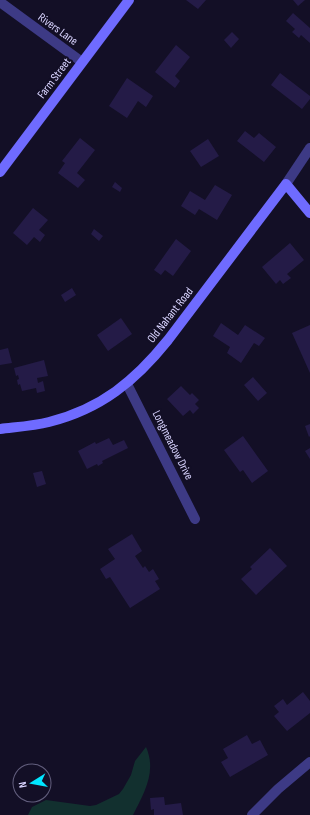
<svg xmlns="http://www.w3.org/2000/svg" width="310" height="815" font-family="'Sofia Sans Condensed',sans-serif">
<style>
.green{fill:#12302f}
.building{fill:#241b47}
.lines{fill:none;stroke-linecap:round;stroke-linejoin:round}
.street{stroke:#3d3a85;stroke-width:10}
.secondary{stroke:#6f6bff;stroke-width:10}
.labels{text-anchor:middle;stroke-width:4;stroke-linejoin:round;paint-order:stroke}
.street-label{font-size:12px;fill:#d9d4ff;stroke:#130f26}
</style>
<rect width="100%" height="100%" fill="#130f26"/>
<path class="green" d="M146,747C157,772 144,793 133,815H28L32,807L46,800L90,806L96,805L119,794L123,789L131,775L135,761Z"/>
<g class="building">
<path d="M186,0H206L198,9Z"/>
<path d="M293,0H305L298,6Z"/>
<path d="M293,13L310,28V43L301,35L299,38L292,32L295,29L286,21Z"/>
<path d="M232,32L239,39L231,48L224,40Z"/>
<path d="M176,45L190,57L175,76L180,81L175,88L155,72Z"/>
<path d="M280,73L310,96V99L302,109L271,85Z"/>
<path d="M127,78L153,96L146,107L138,101L127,118L109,106Z"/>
<path d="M245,131L254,138L259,133L276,147L264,162L237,141Z"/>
<path d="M80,138L95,150L77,173L85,180L78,188L58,173L65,163L62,161Z"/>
<path d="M208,139L219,156L201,167L190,151Z"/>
<path d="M115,182L122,188L120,192L112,187Z"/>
<path d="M215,185L232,195L217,220L199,209L195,215L181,206L190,191L205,200Z"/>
<path d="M33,208L48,220L39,230L45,235L40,242L34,237L27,245L13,233Z"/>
<path d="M94,229L103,236L99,241L91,234Z"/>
<path d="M176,239L191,251L173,276L165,270L161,275L154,270Z"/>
<path d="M290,243L304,260L287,274L291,278L283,284L280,280L276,284L262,267Z"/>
<path d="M72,288L76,295L65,302L61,295Z"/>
<path d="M121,318L132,334L108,351L97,335Z"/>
<path d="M221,323L238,335L245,325L265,338L259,346L254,343L241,363L227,353L230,347L213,336Z"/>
<path d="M310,325V373L292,333Z"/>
<path d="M8,348L12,363L0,365V350Z"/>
<path d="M44,360L48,376L37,378L38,383L43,381L45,391L37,393L36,388L22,391L20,384L18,385L17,380L19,379L18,375L16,376L14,368Z"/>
<path d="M253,377L267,393L258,401L244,385Z"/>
<path d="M181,386L190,395L192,393L199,400L195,404L199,408L193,414L190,410L183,416L167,399Z"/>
<path d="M310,424V436L309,437L305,426Z"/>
<path d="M243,436L268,471L252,483L243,470L240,472L224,450Z"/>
<path d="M109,438L113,445L124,440L128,448L102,461L103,463L98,466L97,464L87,469L78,451L95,442L96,444Z"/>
<path d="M310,448V459L305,451Z"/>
<path d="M42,471L46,484L37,487L33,473Z"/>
<path d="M132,534L142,551L135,556L143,568L145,566L149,572L153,569L159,579L155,581L160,589L130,608L110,577L106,579L100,569L115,559L108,549Z"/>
<path d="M270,548L287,566L256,595L241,579L252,569L250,567Z"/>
<path d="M303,692L310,701V713L287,731L274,716L279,712L274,706L283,699L287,705Z"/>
<path d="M247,735L252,744L260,740L268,755L230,777L221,762L228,758L223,749Z"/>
<path d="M164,797L165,805L181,803L183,815H154V809L151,810L150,798Z"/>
</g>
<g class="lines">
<g class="street">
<path d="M0,2L82,62"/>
<path d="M286,184L310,148"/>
<path d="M127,384L195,519"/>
<path d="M252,815L278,789L310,762"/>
</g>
<g class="secondary">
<path d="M0,172L129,0"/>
<path d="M0,429C16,427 33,426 49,422C101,409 135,381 168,340L286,184L310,213"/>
</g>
</g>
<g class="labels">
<g class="street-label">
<text transform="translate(58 29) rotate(36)" y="4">Rivers Lane</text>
<text transform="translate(54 78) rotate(-53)" y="4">Farm Street</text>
<text transform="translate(170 315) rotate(-52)" y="4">Old Nahant Road</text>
<text transform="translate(173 445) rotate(63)" y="4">Longmeadow Drive</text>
</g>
</g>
<g transform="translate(32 783) rotate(259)"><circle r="19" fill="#130f26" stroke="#625e7d"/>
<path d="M0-3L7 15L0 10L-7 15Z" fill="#00e5ff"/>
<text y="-6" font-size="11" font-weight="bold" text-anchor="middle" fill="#d9d4ff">N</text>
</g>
</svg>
